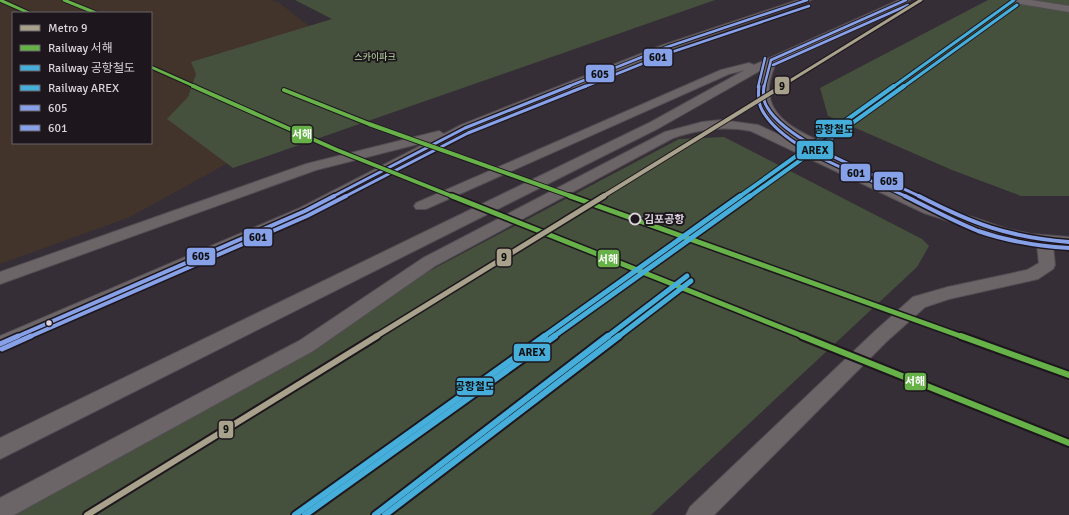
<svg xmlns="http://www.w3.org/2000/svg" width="1069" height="515" font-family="Signika,'Noto Sans KR',sans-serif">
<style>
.commercial{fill:#42342b;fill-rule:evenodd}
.green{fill:#45513d}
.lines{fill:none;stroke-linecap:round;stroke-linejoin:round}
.lane-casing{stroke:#534d53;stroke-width:2}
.lane{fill:#6c6567;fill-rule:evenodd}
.bus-1-far3-casing{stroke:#1d161d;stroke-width:4.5}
.bus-1-far2-casing{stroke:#1d161d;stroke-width:5.5}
.bus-1-far1-casing{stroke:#1d161d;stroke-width:7}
.bus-1-casing{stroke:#1d161d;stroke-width:8}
.bus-2-far3-casing{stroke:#1d161d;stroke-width:4.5}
.bus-2-far2-casing{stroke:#1d161d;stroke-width:5.5}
.bus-2-far1-casing{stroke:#1d161d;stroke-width:7}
.bus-2-casing{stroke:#1d161d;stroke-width:8}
.bus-1-far3{stroke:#87a1e9;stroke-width:2.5}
.bus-1-far2{stroke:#87a1e9;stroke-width:3}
.bus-1-far1{stroke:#87a1e9;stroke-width:4}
.bus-1{stroke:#87a1e9;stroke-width:5}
.bus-2-far3{stroke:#87a1e9;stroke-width:2.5}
.bus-2-far2{stroke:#87a1e9;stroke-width:3}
.bus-2-far1{stroke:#87a1e9;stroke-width:4}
.bus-2{stroke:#87a1e9;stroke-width:5}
.rail-1-far3-casing{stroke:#1d161d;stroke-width:5}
.rail-1-far2-casing{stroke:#1d161d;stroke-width:6}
.rail-1-far1-casing{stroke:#1d161d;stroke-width:8}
.rail-1-casing{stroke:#1d161d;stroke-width:10}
.rail-2-far3-casing{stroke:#1d161d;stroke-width:5}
.rail-2-far2-casing{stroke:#1d161d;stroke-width:6}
.rail-2-far1-casing{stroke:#1d161d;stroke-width:8}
.rail-2-casing{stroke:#1d161d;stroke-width:10}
.rail-3-far3-casing{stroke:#1d161d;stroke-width:5}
.rail-3-far2-casing{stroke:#1d161d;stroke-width:6}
.rail-3-far1-casing{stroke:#1d161d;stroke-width:8}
.rail-3-casing{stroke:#1d161d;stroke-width:10}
.rail-1-far3{stroke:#66b249;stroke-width:3}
.rail-1-far2{stroke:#66b249;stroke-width:4}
.rail-1-far1{stroke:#66b249;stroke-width:5}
.rail-1{stroke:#66b249;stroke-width:6}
.rail-2-far3{stroke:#46aeda;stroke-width:3}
.rail-2-far2{stroke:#46aeda;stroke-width:4}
.rail-2-far1{stroke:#46aeda;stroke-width:5}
.rail-2{stroke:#46aeda;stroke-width:6}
.rail-3-far3{stroke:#46aeda;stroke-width:3}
.rail-3-far2{stroke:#46aeda;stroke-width:4}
.rail-3-far1{stroke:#46aeda;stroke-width:5}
.rail-3{stroke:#46aeda;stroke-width:6}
.metro-1-far3-casing{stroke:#1d161d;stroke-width:5}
.metro-1-far2-casing{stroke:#1d161d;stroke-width:6}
.metro-1-far1-casing{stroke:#1d161d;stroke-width:8}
.metro-1-casing{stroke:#1d161d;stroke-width:10}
.metro-1-far3{stroke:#a8a18b;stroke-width:3}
.metro-1-far2{stroke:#a8a18b;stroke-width:4}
.metro-1-far1{stroke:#a8a18b;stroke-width:5}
.metro-1{stroke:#a8a18b;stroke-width:6}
.stop-dot{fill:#1d161d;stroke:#dcd3dd;stroke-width:2}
.bus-dot{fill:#dcd3dd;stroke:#1d161d;stroke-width:1.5}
.labels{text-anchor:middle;stroke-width:4;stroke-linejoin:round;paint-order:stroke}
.far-park-label{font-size:9px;fill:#bee1a7;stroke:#1d161d}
.stop-label{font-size:11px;font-weight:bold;fill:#dcd3dd;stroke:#1d161d;text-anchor:start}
.line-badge{stroke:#1d161d;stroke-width:1.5}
.badge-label{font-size:11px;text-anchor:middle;font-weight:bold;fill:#fff}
.pale-badge-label{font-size:11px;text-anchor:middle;font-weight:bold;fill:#111}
</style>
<rect width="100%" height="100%" fill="#362e36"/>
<path class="commercial" d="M0,0H270L278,2L309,26L318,60L237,158L130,217L0,264ZM13,13H151V143H13Z"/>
<g class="green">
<path d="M295,0H715L233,168L167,119L188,97L196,74L191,62L332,19Z"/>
<path d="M988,0H1069V196H1021L952,170L828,116L820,88Z"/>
<path d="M724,137L922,239L929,246L917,267L651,515H0V498L679,139Z"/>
</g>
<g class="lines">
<g class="lane-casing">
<g id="lane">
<path d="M798,0H811L671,49L469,131L310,214L0,351V336L300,208L430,141L316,170L0,284V272L306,164L439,131L444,134L461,125L663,45Z"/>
<path d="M899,0H910L776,62C773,71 768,82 769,92C771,120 801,132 823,143L824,146L823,149C805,153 764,119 759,102C755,90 760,79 763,69L659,128L0,459V438L651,122L745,70L729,74L426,209H416L414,206L416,203L721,70L749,63L754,65Z"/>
<path d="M1011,0H1031L1069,6V12L1015,3Z"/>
<path d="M721,120L758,125L934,207L975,218L1007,229L1031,234L1069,237V247L1053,246L1055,265L1053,269L1038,279L949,299L925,307L886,342L714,515H686L690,507L874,332L913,297L948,287L1027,270L1039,263L1037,245L1001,238L924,213L751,131C723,126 700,129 673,138L435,266L313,351L14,515H0V498L299,341L423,258L665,132L702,122Z"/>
</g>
</g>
<use href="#lane" class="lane"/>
<g class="bus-1-far3-casing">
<g id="bus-1-far3">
<path d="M771,60L906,0"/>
<path d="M567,87L667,47L807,0"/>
<path d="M764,87L771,60"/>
</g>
</g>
<g class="bus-1-far2-casing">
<g id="bus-1-far2">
<path d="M764,86C763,93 763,101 767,107C788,144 881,177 921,197"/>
<path d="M332,197L465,128L570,86"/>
</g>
</g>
<g class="bus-1-far1-casing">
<g id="bus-1-far1">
<path d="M919,196C973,224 1008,237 1069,242"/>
<path d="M16,337L305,211L334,196"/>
</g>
</g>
<g class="bus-1-casing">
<path id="bus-1" d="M0,344L18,336"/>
</g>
<g class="bus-2-far3-casing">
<g id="bus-2-far3">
<path d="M773,65L908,5"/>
<path d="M584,87L669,53L809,6"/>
<path d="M758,87L765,58"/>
</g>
</g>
<g class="bus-2-far2-casing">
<g id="bus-2-far2">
<path d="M759,86C758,94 758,103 762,110C784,151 866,176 907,197"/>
<path d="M344,197L468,133L586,86"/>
</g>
</g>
<g class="bus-2-far1-casing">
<g id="bus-2-far1">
<path d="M905,196C929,208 953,221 978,231C1007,241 1038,246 1069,248"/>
<path d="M29,337L307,216L346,196"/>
</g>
</g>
<g class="bus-2-casing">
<path id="bus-2" d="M2,349L31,336"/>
</g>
<use href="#bus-1-far3" class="bus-1-far3"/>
<use href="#bus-1-far2" class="bus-1-far2"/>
<use href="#bus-1-far1" class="bus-1-far1"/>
<use href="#bus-1" class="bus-1"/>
<use href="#bus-2-far3" class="bus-2-far3"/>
<use href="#bus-2-far2" class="bus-2-far2"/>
<use href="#bus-2-far1" class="bus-2-far1"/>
<use href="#bus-2" class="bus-2"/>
<g class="rail-1-far3-casing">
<g id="rail-1-far3">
<path d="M0,0L29,13"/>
<path d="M64,0L96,13"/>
<path d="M151,67L196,87"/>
</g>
</g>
<g class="rail-1-far2-casing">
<g id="rail-1-far2">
<path d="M193,86L337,150L454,197"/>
<path d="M284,90L369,124L573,197"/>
</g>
</g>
<g class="rail-1-far1-casing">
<g id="rail-1-far1">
<path d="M452,196L805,337"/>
<path d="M570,196L963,337"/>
</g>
</g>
<g class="rail-1-casing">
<g id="rail-1">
<path d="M802,336L1069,443"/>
<path d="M961,336L1069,375"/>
</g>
</g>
<g class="rail-2-far3-casing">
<path id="rail-2-far3" d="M893,87L1014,0"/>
</g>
<g class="rail-2-far2-casing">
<path id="rail-2-far2" d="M739,197L894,86"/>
</g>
<g class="rail-2-far1-casing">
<g id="rail-2-far1">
<path d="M543,337L740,196"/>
<path d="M607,337L687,276"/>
</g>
</g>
<g class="rail-2-casing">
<g id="rail-2">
<path d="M295,515L545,336"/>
<path d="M375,515L608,336"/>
</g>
</g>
<g class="rail-3-far3-casing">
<path id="rail-3-far3" d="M903,87L1017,5"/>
</g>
<g class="rail-3-far2-casing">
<path id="rail-3-far2" d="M749,197L904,86"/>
</g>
<g class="rail-3-far1-casing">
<g id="rail-3-far1">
<path d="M553,337L750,196"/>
<path d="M618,337L691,281"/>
</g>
</g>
<g class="rail-3-casing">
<g id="rail-3">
<path d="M305,515L555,336"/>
<path d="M385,515L619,336"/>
</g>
</g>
<use href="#rail-1-far3" class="rail-1-far3"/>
<use href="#rail-1-far2" class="rail-1-far2"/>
<use href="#rail-1-far1" class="rail-1-far1"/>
<use href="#rail-1" class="rail-1"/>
<use href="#rail-2-far3" class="rail-2-far3"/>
<use href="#rail-2-far2" class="rail-2-far2"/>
<use href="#rail-2-far1" class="rail-2-far1"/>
<use href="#rail-2" class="rail-2"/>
<use href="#rail-3-far3" class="rail-3-far3"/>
<use href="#rail-3-far2" class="rail-3-far2"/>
<use href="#rail-3-far1" class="rail-3-far1"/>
<use href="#rail-3" class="rail-3"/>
<g class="metro-1-far3-casing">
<path id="metro-1-far3" d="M780,87L921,0"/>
</g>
<g class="metro-1-far2-casing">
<path id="metro-1-far2" d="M602,197L782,86"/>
</g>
<g class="metro-1-far1-casing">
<path id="metro-1-far1" d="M375,337L604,196"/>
</g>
<g class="metro-1-casing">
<path id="metro-1" d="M87,515L377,336"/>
</g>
<use href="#metro-1-far3" class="metro-1-far3"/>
<use href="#metro-1-far2" class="metro-1-far2"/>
<use href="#metro-1-far1" class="metro-1-far1"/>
<use href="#metro-1" class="metro-1"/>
</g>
<circle class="stop-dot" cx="635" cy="219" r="5.5"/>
<circle class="bus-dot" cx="49" cy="323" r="3.5"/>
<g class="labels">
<g class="far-park-label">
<text x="375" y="60">스카이파크</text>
</g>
<g class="stop-label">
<text x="644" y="223">김포공항</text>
</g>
</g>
<g class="line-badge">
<rect x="643" y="48" width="30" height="19" rx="4" fill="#87a1e9"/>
<rect x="585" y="64" width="30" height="19" rx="4" fill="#87a1e9"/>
<rect x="774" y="76" width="16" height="19" rx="4" fill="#a8a18b"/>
<rect x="815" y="119" width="38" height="19" rx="4" fill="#46aeda"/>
<rect x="291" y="125" width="22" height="19" rx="4" fill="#66b249"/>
<rect x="796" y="140" width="38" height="20" rx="4" fill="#46aeda"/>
<rect x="840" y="163" width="31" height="19" rx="4" fill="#87a1e9"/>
<rect x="873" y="171" width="31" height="20" rx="4" fill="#87a1e9"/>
<rect x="243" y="228" width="30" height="19" rx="4" fill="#87a1e9"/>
<rect x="186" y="247" width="30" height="19" rx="4" fill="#87a1e9"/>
<rect x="496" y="248" width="16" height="19" rx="4" fill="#a8a18b"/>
<rect x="597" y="249" width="23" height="19" rx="4" fill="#66b249"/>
<rect x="513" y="343" width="38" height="19" rx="4" fill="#46aeda"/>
<rect x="904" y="372" width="23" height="19" rx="4" fill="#66b249"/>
<rect x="456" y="377" width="38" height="19" rx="4" fill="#46aeda"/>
<rect x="218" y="420" width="16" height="19" rx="4" fill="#a8a18b"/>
</g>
<g class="badge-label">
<text x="302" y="138">서해</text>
<text x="608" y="263">서해</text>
<text x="915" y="385">서해</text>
</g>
<g class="pale-badge-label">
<text x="658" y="61">601</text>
<text x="600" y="78">605</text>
<text x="782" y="90">9</text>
<text x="834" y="133">공항철도</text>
<text x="815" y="154">AREX</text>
<text x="856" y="177">601</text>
<text x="889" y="185">605</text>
<text x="258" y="241">601</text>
<text x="201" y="260">605</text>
<text x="504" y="261">9</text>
<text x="532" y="356">AREX</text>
<text x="475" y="390">공항철도</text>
<text x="226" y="433">9</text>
</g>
<rect x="12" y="12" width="140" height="132" fill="#1d161d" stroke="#69626a"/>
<rect x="20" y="25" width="20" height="6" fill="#a8a18b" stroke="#69626a"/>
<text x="48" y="32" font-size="12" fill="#dcd3dd">Metro 9</text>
<rect x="20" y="45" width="20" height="6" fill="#66b249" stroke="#69626a"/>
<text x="48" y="52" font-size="12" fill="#dcd3dd">Railway 서해</text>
<rect x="20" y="65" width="20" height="6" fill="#46aeda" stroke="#69626a"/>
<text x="48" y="72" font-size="12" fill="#dcd3dd">Railway 공항철도</text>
<rect x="20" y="85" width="20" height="6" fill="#46aeda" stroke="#69626a"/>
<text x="48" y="92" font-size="12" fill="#dcd3dd">Railway AREX</text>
<rect x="20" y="105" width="20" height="6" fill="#87a1e9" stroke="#69626a"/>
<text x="48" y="112" font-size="12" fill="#dcd3dd">605</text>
<rect x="20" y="125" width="20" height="6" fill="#87a1e9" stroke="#69626a"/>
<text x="48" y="132" font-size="12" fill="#dcd3dd">601</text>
</svg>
